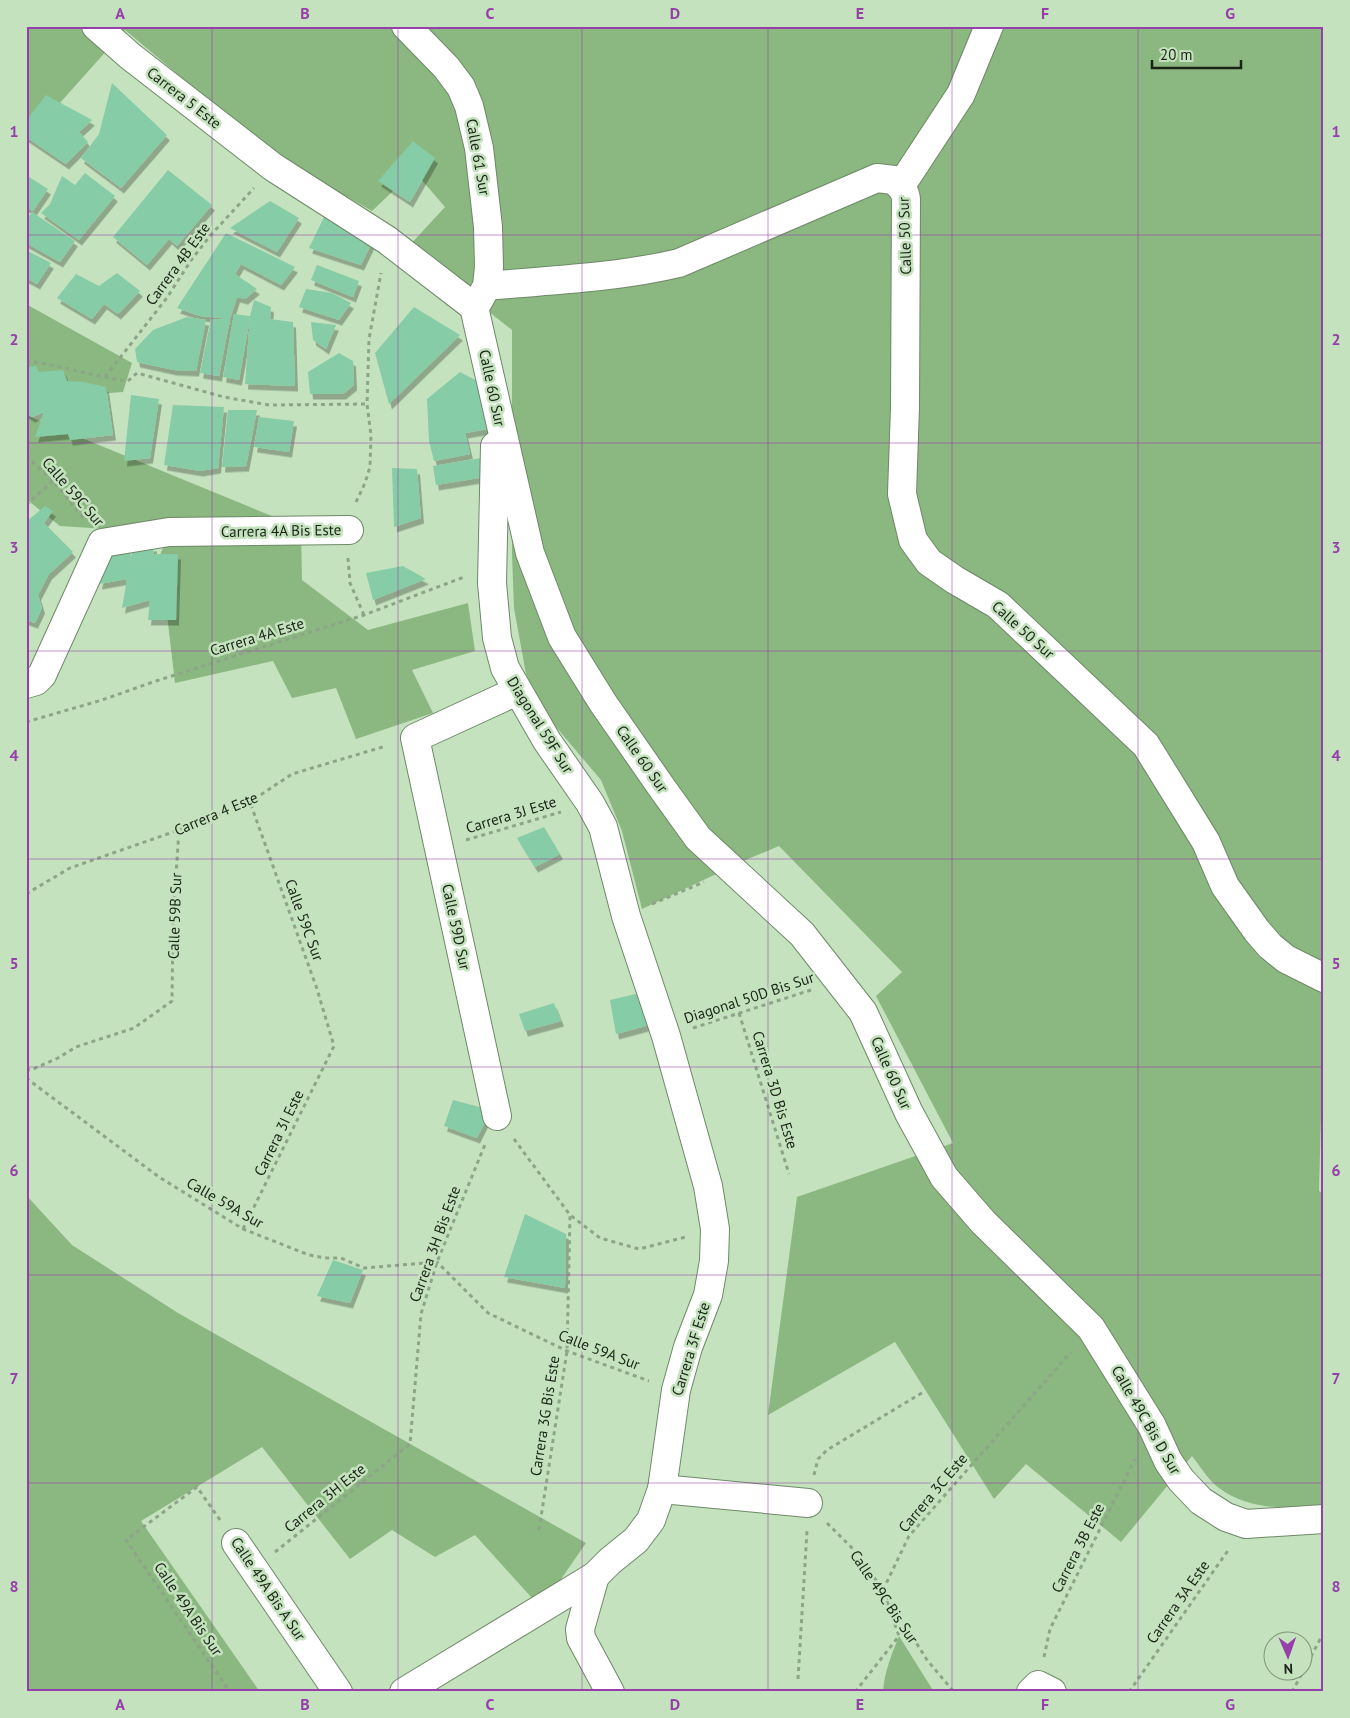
<svg xmlns="http://www.w3.org/2000/svg" width="1350" height="1718" font-family="'PT Sans',sans-serif">
<style>
.green{fill:#8bb780}
.building{fill:#86cca6;filter:url(#shadow)}
.lines{fill:none;stroke-linecap:round;stroke-linejoin:round}
.minor-casing{stroke:#6e8968;stroke-width:30}
.path{stroke:#8da488;stroke-width:3;stroke-dasharray:4 4;stroke-linecap:butt}
.minor{stroke:#fff;stroke-width:28}
.grid{fill:none;stroke:#963eaa;stroke-width:1;stroke-opacity:0.55}
.labels{text-anchor:middle;stroke-width:5;stroke-linejoin:round;paint-order:stroke}
.street-label{font-size:15px;fill:#192416;stroke:#c5e2be}
.neatline{fill:none;stroke:#963eaa;stroke-width:2}
.grid-label{font-size:16px;text-anchor:middle;font-weight:bold;fill:#963eaa}
</style>
<defs>
<filter id="shadow"><feDropShadow dx="3" dy="5.5" stdDeviation="0" flood-color="#0004"/></filter>
</defs>
<rect width="100%" height="100%" fill="#c5e2be"/>
<g class="green">
<path d="M26,26H1324V1004L1319,1191L1324,1194V1507C1288,1508 1250,1511 1219,1488C1209,1481 1200,1466 1192,1456L1121,1542L1026,1464L994,1499L895,1342L768,1415L797,1197L953,1143L876,996L902,972L779,846L748,859L642,909L622,831L601,780L551,721L526,674L514,608L512,554V330L408,247L445,207L414,171L372,211L274,155L125,30L26,141Z"/>
<path d="M26,304L132,363L123,392L53,397L26,396Z"/>
<path d="M26,415L301,528L302,580L368,630L468,603L475,651L412,670L433,713L356,739L336,688L292,698L273,661L175,683L160,555L169,533L60,526L26,499Z"/>
<path d="M26,1195L72,1245L178,1313L586,1543L541,1608L475,1535L435,1557L392,1530L350,1559L262,1447L141,1521L260,1692H26Z"/>
<path d="M899,1636L934,1692H883C884,1672 892,1654 899,1636Z"/>
</g>
<g class="building">
<path d="M112,83L167,135L121,188L81,158L99,134Z"/>
<path d="M46,95L92,120L79,132L88,142L66,164L26,137V121Z"/>
<path d="M413,141L435,158L410,202L378,181Z"/>
<path d="M168,170L212,205L177,246L169,239L147,265L113,237Z"/>
<path d="M85,173L115,196L79,240L41,213L50,204L62,176L75,185Z"/>
<path d="M26,175L48,189L33,211L26,207Z"/>
<path d="M270,201L299,218L277,252L230,228Z"/>
<path d="M32,212L75,241L60,262L26,243V220Z"/>
<path d="M324,217L374,238L361,265L309,248Z"/>
<path d="M226,233L295,267L281,285L241,264L235,274L257,289L245,299L237,297L230,319L219,376L200,373L211,319H230L200,316L177,308Z"/>
<path d="M26,250L51,263L37,284L26,278Z"/>
<path d="M317,265L359,281L353,297L311,280Z"/>
<path d="M117,273L140,291L118,314L104,304L92,319L57,298L76,274L99,286Z"/>
<path d="M306,289L332,293L351,303L339,320L299,307Z"/>
<path d="M254,300L271,307L270,319L293,322L295,386L245,384L250,318L239,380L223,377L234,314L250,316Z"/>
<path d="M414,307L460,335L389,404L375,353Z"/>
<path d="M187,317L206,320L196,371L174,370L137,362L135,349L153,330Z"/>
<path d="M311,322L336,325L326,349L313,340Z"/>
<path d="M339,353L353,361L354,385L343,394H310L308,372Z"/>
<path d="M36,366L39,372L63,370L67,381L84,382L106,387L113,435L70,440L68,434L35,437L44,412L32,417L26,413V367Z"/>
<path d="M460,372L479,382L488,429L465,433L470,454L434,461L429,441L427,399Z"/>
<path d="M131,395L159,399L150,458L124,461Z"/>
<path d="M173,405L224,407L218,468L200,471L164,465Z"/>
<path d="M228,410H257L246,466L222,467Z"/>
<path d="M259,417L294,421L289,452L254,447Z"/>
<path d="M487,457L491,476L436,485L433,466Z"/>
<path d="M392,468L417,469L421,518L394,527Z"/>
<path d="M45,506L53,511L44,523L73,552L49,574L38,595L42,608L35,623L26,620V522Z"/>
<path d="M133,546H154L152,569L154,554H178L176,620H148L150,600L122,608L127,579L99,584L106,551L131,550L130,564Z"/>
<path d="M403,566L426,579L373,600L366,573Z"/>
<path d="M544,827L560,854L535,867L517,838Z"/>
<path d="M644,992L657,1023L616,1034L610,1000Z"/>
<path d="M554,1003L561,1021L525,1031L519,1014Z"/>
<path d="M453,1100L491,1110L477,1138L444,1126Z"/>
<path d="M525,1214L566,1234L565,1288L504,1277Z"/>
<path d="M333,1260L363,1270L350,1303L317,1296Z"/>
</g>
<g class="lines">
<g class="minor-casing">
<g id="minor">
<path d="M96,26L130,56L273,167L387,240L474,307L530,553L562,637L603,703L662,788L698,838L802,934L863,1012L909,1113L944,1177L983,1222L1091,1328L1152,1426L1168,1461L1181,1480L1201,1501L1226,1517L1246,1524L1324,1519"/>
<path d="M406,26L446,67L461,87L469,106L479,148L488,227L489,267L487,286L478,302"/>
<path d="M902,188L904,181L961,94L989,26"/>
<path d="M487,286C551,280 616,278 679,263L877,178L894,180C900,186 905,190 906,199L905,407L902,494L913,540L929,562L955,580L998,605L1146,745L1206,842L1225,886L1257,931L1270,946L1286,959L1324,978"/>
<path d="M26,684L36,681L42,675L102,543L169,532L349,530"/>
<path d="M497,1116L415,738L517,691"/>
<path d="M662,1489L808,1503"/>
<path d="M236,1543L338,1692"/>
<path d="M595,1576L580,1629L581,1638L610,1692"/>
<path d="M404,1692L595,1576L610,1561L636,1540L651,1520L662,1489L676,1390L688,1347L708,1295L714,1261L715,1229L708,1186L666,1036L626,916L603,827L590,803L547,741L505,668L497,638L492,583L495,446"/>
<path d="M1031,1692L1038,1685L1052,1692"/>
</g>
</g>
<g class="path">
<path d="M26,361C61,365 94,377 128,381L137,373L224,397L269,405L367,404"/>
<path d="M105,377L166,299L192,259L210,236L254,188"/>
<path d="M26,456L53,481L85,520"/>
<path d="M356,502L365,483L370,467L371,435L367,404L369,339L381,273"/>
<path d="M26,505L53,481"/>
<path d="M348,558L350,583L364,615"/>
<path d="M26,722L102,700L156,681L364,615L464,577"/>
<path d="M466,840L561,812"/>
<path d="M26,894L70,868L179,830L250,802L292,774L386,746"/>
<path d="M652,904L704,882"/>
<path d="M739,1013L789,1174"/>
<path d="M693,1028L811,990"/>
<path d="M26,1069L31,1070L58,1058L76,1047L134,1028L172,1001L173,920L179,830"/>
<path d="M26,1078L159,1177L243,1229L309,1255L325,1258H341L364,1268L437,1262L488,1313L567,1351L649,1381"/>
<path d="M514,1139L570,1215L600,1238L639,1249L686,1237"/>
<path d="M243,1229L334,1046L317,989L250,802"/>
<path d="M814,1475L818,1459L827,1450L925,1391"/>
<path d="M220,1520L197,1487L126,1540L230,1692"/>
<path d="M827,1523L853,1549L884,1591"/>
<path d="M539,1530L567,1351L570,1215"/>
<path d="M275,1552L410,1444L421,1314L437,1262L486,1142"/>
<path d="M887,1596L927,1660L954,1692"/>
<path d="M1044,1657L1050,1629L1135,1459"/>
<path d="M798,1679L807,1531"/>
<path d="M855,1692L899,1636L883,1590L909,1536L1071,1352"/>
<path d="M1129,1692L1229,1549"/>
<path d="M1292,1692L1324,1632"/>
</g>
<use href="#minor" class="minor"/>
</g>
<path class="grid" d="M212,26V1692M398,26V1692M582,26V1692M768,26V1692M952,26V1692M1138,26V1692M26,235H1324M26,443H1324M26,651H1324M26,859H1324M26,1067H1324M26,1275H1324M26,1483H1324"/>
<g class="labels">
<g class="street-label">
<text transform="translate(184 98) rotate(38)" y="5">Carrera 5 Este</text>
<text transform="translate(478 157) rotate(80)" y="5">Calle 61 Sur</text>
<text transform="translate(905 236) rotate(-92)" y="5">Calle 50 Sur</text>
<text transform="translate(178 264) rotate(-54)" y="5">Carrera 4B Este</text>
<text transform="translate(492 388) rotate(78)" y="5">Calle 60 Sur</text>
<text transform="translate(73 492) rotate(49)" y="5">Calle 59C Sur</text>
<text transform="translate(281 531) rotate(-1)" y="5">Carrera 4A Bis Este</text>
<text transform="translate(1023 630) rotate(42)" y="5">Calle 50 Sur</text>
<text transform="translate(257 637) rotate(-17)" y="5">Carrera 4A Este</text>
<text transform="translate(540 725) rotate(58)" y="5">Diagonal 59F Sur</text>
<text transform="translate(642 759) rotate(55)" y="5">Calle 60 Sur</text>
<text transform="translate(216 814) rotate(-23)" y="5">Carrera 4 Este</text>
<text transform="translate(511 815) rotate(-17)" y="5">Carrera 3J Este</text>
<text transform="translate(175 916) rotate(-88)" y="5">Calle 59B Sur</text>
<text transform="translate(304 920) rotate(70)" y="5">Calle 59C Sur</text>
<text transform="translate(456 927) rotate(78)" y="5">Calle 59D Sur</text>
<text transform="translate(749 998) rotate(-18)" y="5">Diagonal 50D Bis Sur</text>
<text transform="translate(891 1073) rotate(66)" y="5">Calle 60 Sur</text>
<text transform="translate(775 1090) rotate(73)" y="5">Carrera 3D Bis Este</text>
<text transform="translate(279 1133) rotate(-64)" y="5">Carrera 3I Este</text>
<text transform="translate(225 1203) rotate(30)" y="5">Calle 59A Sur</text>
<text transform="translate(435 1244) rotate(-70)" y="5">Carrera 3H Bis Este</text>
<text transform="translate(691 1349) rotate(-73)" y="5">Carrera 3F Este</text>
<text transform="translate(599 1350) rotate(21)" y="5">Calle 59A Sur</text>
<text transform="translate(545 1416) rotate(-81)" y="5">Carrera 3G Bis Este</text>
<text transform="translate(1146 1420) rotate(60)" y="5">Calle 49C Bis D Sur</text>
<text transform="translate(933 1493) rotate(-50)" y="5">Carrera 3C Este</text>
<text transform="translate(325 1498) rotate(-39)" y="5">Carrera 3H Este</text>
<text transform="translate(1078 1548) rotate(-63)" y="5">Carrera 3B Este</text>
<text transform="translate(268 1589) rotate(56)" y="5">Calle 49A Bis A Sur</text>
<text transform="translate(884 1597) rotate(56)" y="5">Calle 49C Bis Sur</text>
<text transform="translate(1178 1602) rotate(-55)" y="5">Carrera 3A Este</text>
<text transform="translate(188 1609) rotate(56)" y="5">Calle 49A Bis Sur</text>
</g>
</g>
<rect width="1350" height="1718" fill="none" stroke="#c5e2be" stroke-width="55"/>
<g transform="translate(1288 1656) rotate(178)"><circle r="24" fill="#c5e2be" stroke="#80967b"/>
<path d="M0-4L9 19L0 12L-9 19Z" fill="#963eaa"/>
<text y="-8" font-size="14" font-weight="bold" text-anchor="middle" fill="#192416">N</text>
</g>
<path d="M1152 60v8h89v-8" fill="none" stroke="#192416" stroke-width="2.5"/>
<text x="1160" y="60" font-size="15" fill="#192416" stroke="#c5e2be" stroke-width="4" paint-order="stroke">20 m</text>
<rect x="28" y="28" width="1294" height="1662" class="neatline"/>
<g class="grid-label">
<text x="120" y="19">A</text>
<text x="305" y="19">B</text>
<text x="490" y="19">C</text>
<text x="675" y="19">D</text>
<text x="860" y="19">E</text>
<text x="1045" y="19">F</text>
<text x="1230" y="19">G</text>
<text x="14" y="137">1</text>
<text x="1336" y="137">1</text>
<text x="14" y="345">2</text>
<text x="1336" y="345">2</text>
<text x="14" y="553">3</text>
<text x="1336" y="553">3</text>
<text x="14" y="761">4</text>
<text x="1336" y="761">4</text>
<text x="14" y="969">5</text>
<text x="1336" y="969">5</text>
<text x="14" y="1176">6</text>
<text x="1336" y="1176">6</text>
<text x="14" y="1384">7</text>
<text x="1336" y="1384">7</text>
<text x="14" y="1592">8</text>
<text x="1336" y="1592">8</text>
<text x="120" y="1710">A</text>
<text x="305" y="1710">B</text>
<text x="490" y="1710">C</text>
<text x="675" y="1710">D</text>
<text x="860" y="1710">E</text>
<text x="1045" y="1710">F</text>
<text x="1230" y="1710">G</text>
</g>
</svg>
